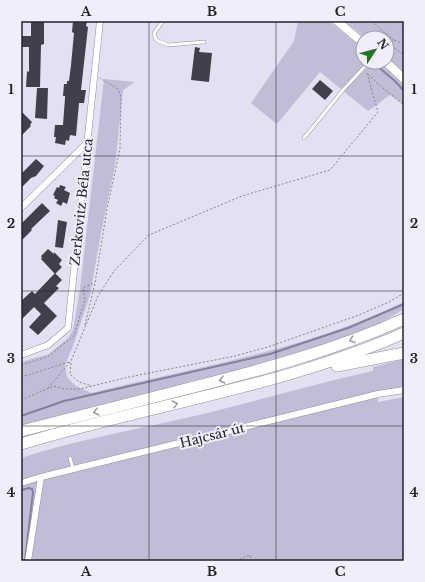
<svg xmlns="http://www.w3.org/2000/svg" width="425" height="582" font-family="'Libre Baskerville',serif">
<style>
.green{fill:#c1bdd7}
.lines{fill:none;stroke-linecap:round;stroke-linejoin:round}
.stream{stroke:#85809d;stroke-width:2}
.building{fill:#423f4d}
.service-casing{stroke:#908e9e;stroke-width:4}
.minor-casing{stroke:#908e9e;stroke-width:7}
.tertiary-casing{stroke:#908e9e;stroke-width:9}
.trunk-casing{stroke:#908e9e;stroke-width:12}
.path{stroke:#84828f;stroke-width:1;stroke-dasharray:2 2;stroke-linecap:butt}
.service{stroke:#fff;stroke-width:3}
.minor{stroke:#fff;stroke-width:6}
.tertiary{stroke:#fff;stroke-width:8}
.trunk{stroke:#fff;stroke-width:11}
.oneway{stroke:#9c9c9f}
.grid{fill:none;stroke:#24232a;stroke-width:1;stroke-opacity:0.55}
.labels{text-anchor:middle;stroke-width:4;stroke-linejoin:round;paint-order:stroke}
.street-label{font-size:13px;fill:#24232a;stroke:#f0eefc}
.neatline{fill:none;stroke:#24232a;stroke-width:1.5}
.grid-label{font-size:13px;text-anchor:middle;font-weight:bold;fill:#24232a}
</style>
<rect width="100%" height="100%" fill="#e3e0f2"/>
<g class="green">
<path d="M298,21H329L363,49V62C383,62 390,70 404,84V105L390,95L368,111L320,72L277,124L251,103L294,41Z"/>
<path d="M345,21H404V73L387,57V38H365Z"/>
<path d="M104,79L135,82L123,90L115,166L101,233L90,295L73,346L65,365L67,377L76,386L91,393C196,367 306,350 404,302V309L376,326L260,366L192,381L126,401L21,428V362L49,354L68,338L73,330L80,289Z"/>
<path d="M404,359V387L377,392L378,402L404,397V561H21V458C76,440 134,430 190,417C251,403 312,384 373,371V367Z"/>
</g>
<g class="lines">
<g class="stream">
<path d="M376,65L395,81L404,91"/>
<path d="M21,416L64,401L270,354L348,328L404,304"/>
<path d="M22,490L29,488L32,489L33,492L25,561"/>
</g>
</g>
<g class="building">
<path d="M31,21H44V44L41,45L40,87H26L27,71L29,72V47H22V36H31Z"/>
<path d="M73,21H87L86,26L88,27L81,90H86L84,103H79L76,136L70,135L69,141L66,140L65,145L55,143L56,137H54L55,125H63L65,98V96H63L64,84H67V81H69L71,65L74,33L72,32Z"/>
<path d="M195,47L200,48L199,52L212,53L209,82L191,80Z"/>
<path d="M320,80L333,91L325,100L312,89Z"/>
<path d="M37,88H48L47,119L35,118Z"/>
<path d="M21,111L32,122L30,125L31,126L21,136Z"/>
<path d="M36,159L44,166L36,176L31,178L21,188V174Z"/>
<path d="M60,185L66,187L64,190L70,193L67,204L63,202L61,206L56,203L58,200L54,198L55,196L53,195L57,187L59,188Z"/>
<path d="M42,203L50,211L31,229L32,230L21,241V224Z"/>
<path d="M58,220L67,222L63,248L55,247Z"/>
<path d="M48,249L54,254V252L62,260L59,264L62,267L55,274L41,259L42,258L41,256Z"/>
<path d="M55,273L62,280L56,286L59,288L44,303L57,316L38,335L29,327L41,314L34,307L21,320V301L32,291L35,294Z"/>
</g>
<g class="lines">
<g class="service-casing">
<g id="service">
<path d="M163,21L154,33L156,40L168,45L204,42"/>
<path d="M304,138L343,90L369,62"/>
<path d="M70,458L73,469"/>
</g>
</g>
<g class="minor-casing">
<g id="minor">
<path d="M21,208L87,143"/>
<path d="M21,355L48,345L68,328L100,21"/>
<path d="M21,483L41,477L378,394L404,390"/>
<path d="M28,561L41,477"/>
</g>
</g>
<g class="tertiary-casing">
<g id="tertiary">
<path d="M337,21L363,43"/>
<path d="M386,62L404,79"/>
</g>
</g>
<g class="trunk-casing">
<g id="trunk">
<path d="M337,366L404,353"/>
<path d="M21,431C75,417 129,403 182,390C258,371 333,351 404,319"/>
<path d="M21,444C148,405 282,387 404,333"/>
</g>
</g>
<g class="path">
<path d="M371,21L394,40"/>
<path d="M387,43L394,40L404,44"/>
<path d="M388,43L404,55"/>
<path d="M368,74L378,84L404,105"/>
<path d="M85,325L95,283L107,209L120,149L121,97L118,89L100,78"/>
<path d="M71,363L70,374L79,382L92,386"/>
<path d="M21,365L47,357L74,336L85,299L83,288L94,283"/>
<path d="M21,377L69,362"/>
<path d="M48,388L71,361L98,296L114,271L149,235L242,196L330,170L378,112L367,73"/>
<path d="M21,400L54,386L64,389H80L129,377L235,356L268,347L359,315L389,302L404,293"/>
<path d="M236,561L250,555L251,561"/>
</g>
<use href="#service" class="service"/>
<use href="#minor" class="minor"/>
<use href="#tertiary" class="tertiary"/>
<use href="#trunk" class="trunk"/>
</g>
<defs><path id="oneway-chevron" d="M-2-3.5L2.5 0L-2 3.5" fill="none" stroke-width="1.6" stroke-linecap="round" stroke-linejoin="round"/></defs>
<g class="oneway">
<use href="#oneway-chevron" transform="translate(352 340) rotate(160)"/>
<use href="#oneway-chevron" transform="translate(222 380) rotate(166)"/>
<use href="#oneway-chevron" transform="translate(175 404) rotate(-14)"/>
<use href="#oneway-chevron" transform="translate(96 412) rotate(166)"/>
</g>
<path class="grid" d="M149,21V561M276,21V561M21,156H404M21,291H404M21,426H404"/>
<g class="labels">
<g class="street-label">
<text transform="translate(81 202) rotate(-84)" y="5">Zerkovitz Béla utca</text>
<text transform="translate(212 435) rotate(-14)" y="5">Hajcsár út</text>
</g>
</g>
<rect width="425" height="582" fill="none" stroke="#f0eefc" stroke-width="44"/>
<g transform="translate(375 50) rotate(54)"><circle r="19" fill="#f0eefc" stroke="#9e9da8"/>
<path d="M0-3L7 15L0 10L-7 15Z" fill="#247621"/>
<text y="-6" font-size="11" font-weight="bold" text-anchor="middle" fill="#24232a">N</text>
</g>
<rect x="22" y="22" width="381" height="538" class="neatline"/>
<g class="grid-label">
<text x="86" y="16">A</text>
<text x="212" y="16">B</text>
<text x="340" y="16">C</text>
<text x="11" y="94">1</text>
<text x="414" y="94">1</text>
<text x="11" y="228">2</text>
<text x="414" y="228">2</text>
<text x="11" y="363">3</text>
<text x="414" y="363">3</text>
<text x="11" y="497">4</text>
<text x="414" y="497">4</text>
<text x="86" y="576">A</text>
<text x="212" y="576">B</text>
<text x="340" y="576">C</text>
</g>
</svg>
